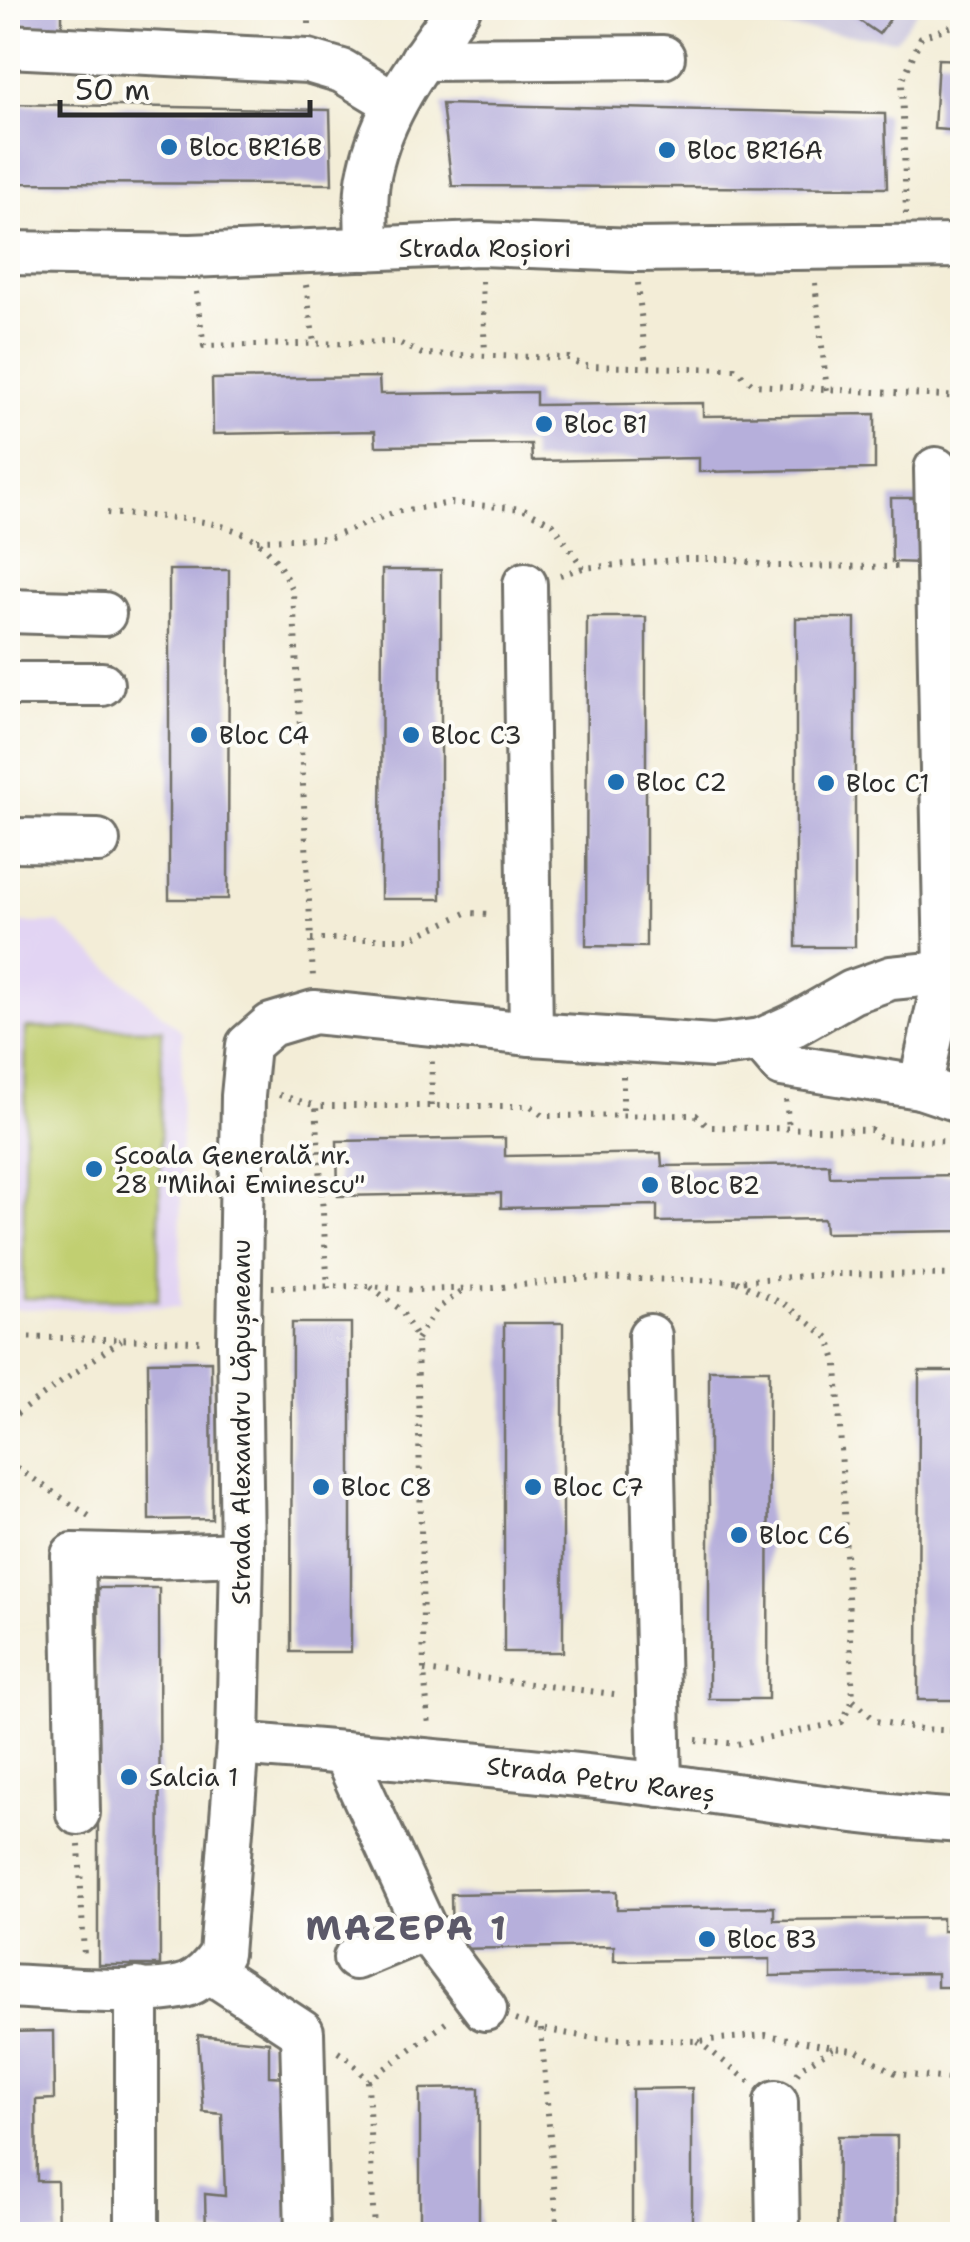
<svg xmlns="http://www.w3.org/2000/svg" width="970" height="2242" font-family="'Shantell Sans',sans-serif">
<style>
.built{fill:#e2d4f3}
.industrial{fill:#c5c0da}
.green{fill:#c1cf71;stroke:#767d4e;stroke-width:2.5}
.building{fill:#b6afdb}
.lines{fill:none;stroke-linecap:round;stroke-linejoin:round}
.minor-casing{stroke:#716f67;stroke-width:48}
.path{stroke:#716f67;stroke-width:6;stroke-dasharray:2.5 8;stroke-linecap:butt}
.minor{stroke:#fff;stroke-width:42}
.poi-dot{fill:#1f6fb2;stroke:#fdfcf7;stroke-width:4}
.labels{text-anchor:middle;stroke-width:8;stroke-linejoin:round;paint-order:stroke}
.poi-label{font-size:25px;fill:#2b2b2b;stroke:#fdfcf7;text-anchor:start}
.street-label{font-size:25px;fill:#2b2b2b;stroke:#fdfcf7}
.district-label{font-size:35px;font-weight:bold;letter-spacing:2.5px;fill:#5c5969;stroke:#fdfcf7}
</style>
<rect width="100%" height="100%" fill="#fdfcf7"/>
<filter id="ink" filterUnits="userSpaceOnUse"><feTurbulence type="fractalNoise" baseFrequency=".01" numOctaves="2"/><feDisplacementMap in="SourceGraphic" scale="20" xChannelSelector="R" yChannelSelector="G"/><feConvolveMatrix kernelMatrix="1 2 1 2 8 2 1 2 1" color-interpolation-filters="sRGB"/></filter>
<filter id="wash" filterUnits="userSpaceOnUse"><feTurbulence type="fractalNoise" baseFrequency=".0048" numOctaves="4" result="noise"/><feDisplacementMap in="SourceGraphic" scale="40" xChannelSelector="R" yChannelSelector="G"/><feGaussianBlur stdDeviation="2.25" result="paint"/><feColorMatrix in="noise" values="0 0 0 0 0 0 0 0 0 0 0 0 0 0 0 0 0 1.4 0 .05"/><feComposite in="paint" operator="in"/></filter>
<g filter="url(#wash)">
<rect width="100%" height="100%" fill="#f3edd7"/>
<path class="built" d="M8,923H58L182,1032L180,1307L8,1309Z"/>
<path class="industrial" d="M605,8H919L896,40Z"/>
<path class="green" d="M26,1028L162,1029L158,1300L23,1298Z"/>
<g id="blocks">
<g class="building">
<path d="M8,8H62V27L8,24Z"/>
<path d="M156,8H220V16L157,12Z"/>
<path d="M841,8H898L879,34Z"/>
<path d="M938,59L962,60V131L934,129Z"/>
<path d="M8,104L330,110L332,184L8,183Z"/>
<path d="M442,104L885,114L887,188L452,186Z"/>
<path d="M379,377L380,394L536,392V405L703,403V416L875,414V469L699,472V458L532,461L531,444L376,446L375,431L213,434L212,379Z"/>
<path d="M891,498H922L923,563L892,562Z"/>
<path d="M169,570H229L228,899H169Z"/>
<path d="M382,570H441V899H381Z"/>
<path d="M587,617H646V947L586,946Z"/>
<rect x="796" y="618" width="59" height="329"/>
<path d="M952,1003H962V1087H953V1048H957V1039H953Z"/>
<path d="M505,1138V1156L661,1153L662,1166L829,1164L830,1177L962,1175V1231L825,1233L824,1219L657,1222V1205L501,1208V1193L338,1196L337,1141Z"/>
<path d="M292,1323H351V1652H291Z"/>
<rect x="504" y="1323" width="59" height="329"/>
<path d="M211,1361L212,1519L149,1520L148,1362Z"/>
<path d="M709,1370H769L768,1699H709Z"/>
<path d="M919,1371H962V1700H918Z"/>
<path d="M98,1588H159L160,1965H98Z"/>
<path d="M617,1891V1909L774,1907V1920L942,1918V1931H962V1987H937V1973L770,1976V1959L614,1961V1946L452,1949L451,1894Z"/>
<path d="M53,2031L54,2099L36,2100L37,2181H57L58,2234H8V2032Z"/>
<path d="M198,2035L269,2042V2076L286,2077L292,2234H206L205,2194L225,2196L222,2114L203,2112Z"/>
<path d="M479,2088V2234H420V2089Z"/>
<path d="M692,2088V2234H632V2089Z"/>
<path d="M838,2136H897V2234H837Z"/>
</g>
</g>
</g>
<g filter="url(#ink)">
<use href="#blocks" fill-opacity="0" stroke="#716f67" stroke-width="2.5"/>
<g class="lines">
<g class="minor-casing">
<g id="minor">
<path d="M8,46L308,61L342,71L395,103"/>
<path d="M422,59L663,57"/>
<path d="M367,249C367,224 364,196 370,171C383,109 423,58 459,8"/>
<path d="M8,253L191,256L480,244L635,250L962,246"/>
<path d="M525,584L531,1034"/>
<path d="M8,611L104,614"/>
<path d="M8,684H102"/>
<path d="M8,840L98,841"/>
<path d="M761,1040L782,1065L920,1087L962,1101"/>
<path d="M920,1087L946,971L936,469"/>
<path d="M650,1336L660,1785"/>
<path d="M238,1744C380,1756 521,1767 661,1785C762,1798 861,1815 962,1821"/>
<path d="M344,1753L425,1929L485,2009"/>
<path d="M78,1813L73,1555L152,1557L242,1554"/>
<path d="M355,1958L425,1929"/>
<path d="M209,1971L302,2032L307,2234"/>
<path d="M8,1986C48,1988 153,1997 187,1985C202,1979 212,1967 221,1954L238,1744L242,1554L239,1342L243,1096L248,1045L271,1025L314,1012L531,1034L713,1046L761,1040L794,1025L852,992L891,978L962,971"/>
<path d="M137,1989V2234"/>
<path d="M776,2102L778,2234"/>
</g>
</g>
<g class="path">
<path d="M309,24V8"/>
<path d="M906,214L902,82L921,37L962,23"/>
<path d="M482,281L485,354"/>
<path d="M638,283L646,366"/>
<path d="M815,283L827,391"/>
<path d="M306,285L314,343"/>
<path d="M196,292L204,346L397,342L422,354L569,358L584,366L735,369L754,385L962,397"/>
<path d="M107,513C150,517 223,516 258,542C275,555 284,573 293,592L313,978"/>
<path d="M257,540L329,538L395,512L451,503L524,509L553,524L583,568"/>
<path d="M560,575L583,568L685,559H730L773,566L901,567"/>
<path d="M311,939H410L466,913L494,914"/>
<path d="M623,1076V1115"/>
<path d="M279,1095L316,1106"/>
<path d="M786,1100L789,1128"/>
<path d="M431,1106L432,1058"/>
<path d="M737,1282L786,1305L829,1338L837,1364L853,1700L876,1721L921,1729L962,1731"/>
<path d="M272,1287L370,1286L415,1290L494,1288L585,1278L736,1281L835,1274L962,1275"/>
<path d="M371,1287L401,1310L417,1339L424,1671L429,1726"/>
<path d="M328,1289L316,1106H531L543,1116L696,1115L708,1127L871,1130L882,1139L962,1142"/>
<path d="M8,1337L203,1341"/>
<path d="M417,1339L436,1310L463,1290"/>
<path d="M8,1420L121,1340"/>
<path d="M8,1462L92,1518"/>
<path d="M424,1671L622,1695"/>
<path d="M696,1740L737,1744L842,1722L853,1700"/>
<path d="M79,1845L84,1957"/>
<path d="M515,2020L541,2029L593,2038L698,2041L766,2035L857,2051L897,2074L962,2080"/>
<path d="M541,2029L558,2234"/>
<path d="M698,2041L750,2082"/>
<path d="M338,2052L350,2060L368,2081L374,2234"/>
<path d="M797,2074L802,2067L835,2047"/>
<path d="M368,2081L451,2019"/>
</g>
<use href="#minor" class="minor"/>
</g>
</g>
<g class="poi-dot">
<circle cx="169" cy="147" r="10"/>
<circle cx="667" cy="150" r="10"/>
<circle cx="544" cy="424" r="10"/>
<circle cx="199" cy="735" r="10"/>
<circle cx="411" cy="735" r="10"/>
<circle cx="616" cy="782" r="10"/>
<circle cx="826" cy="783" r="10"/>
<circle cx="94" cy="1169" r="10"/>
<circle cx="650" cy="1185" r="10"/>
<circle cx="321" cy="1487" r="10"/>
<circle cx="533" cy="1487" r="10"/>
<circle cx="739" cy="1535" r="10"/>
<circle cx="129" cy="1777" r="10"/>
<circle cx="707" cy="1939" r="10"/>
</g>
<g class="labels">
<g class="poi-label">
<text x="189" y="156">Bloc BR16B</text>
<text x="687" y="159">Bloc BR16A</text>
<text x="564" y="433">Bloc B1</text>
<text x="219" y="744">Bloc C4</text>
<text x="431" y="744">Bloc C3</text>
<text x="636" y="791">Bloc C2</text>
<text x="846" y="792">Bloc C1</text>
<text x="114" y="1164">Școala Generală nr.<tspan x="114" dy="29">28 "Mihai Eminescu"</tspan></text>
<text x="670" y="1194">Bloc B2</text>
<text x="341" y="1496">Bloc C8</text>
<text x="553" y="1496">Bloc C7</text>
<text x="759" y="1544">Bloc C6</text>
<text x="149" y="1786">Salcia 1</text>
<text x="727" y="1948">Bloc B3</text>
</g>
<g class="street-label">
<text x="485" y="257">Strada Roșiori</text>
<text transform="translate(241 1422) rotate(-90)" y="9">Strada Alexandru Lăpușneanu</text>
<text transform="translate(601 1779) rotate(7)" y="9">Strada Petru Rareș</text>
</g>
<g class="district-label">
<text x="407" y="1940">MAZEPA 1</text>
</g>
</g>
<rect width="970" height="2242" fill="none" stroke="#fdfcf7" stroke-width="40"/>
<path d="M60 100v15h250v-15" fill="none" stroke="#2b2b2b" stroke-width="5"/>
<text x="75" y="100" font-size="30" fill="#2b2b2b" stroke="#fdfcf7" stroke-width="8" paint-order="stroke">50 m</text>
</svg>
